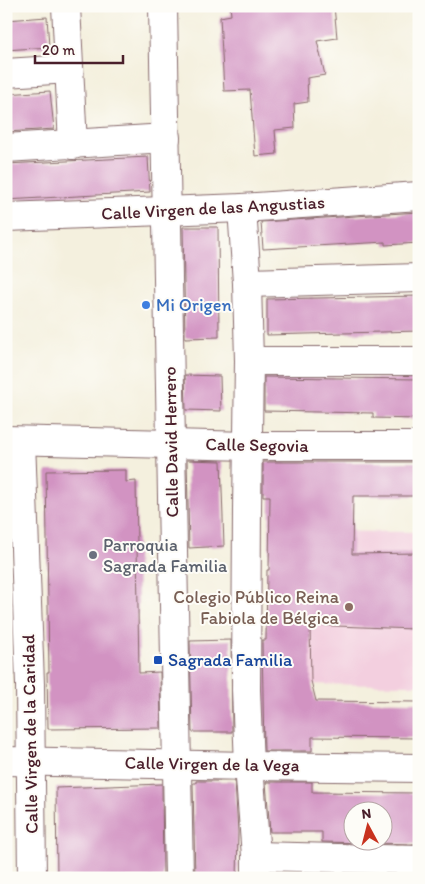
<svg xmlns="http://www.w3.org/2000/svg" width="425" height="884" font-family="Itim,sans-serif">
<style>
.built{fill:#f3cfdf}
.building{fill:#d293c2;fill-rule:evenodd}
.lines{fill:none;stroke-linecap:round;stroke-linejoin:round}
.minor-casing{stroke:#86686a;stroke-width:30}
.tertiary-casing{stroke:#86686a;stroke-width:30}
.minor{stroke:#fff;stroke-width:28}
.tertiary{stroke:#fff;stroke-width:28}
.shop-dot{fill:#3f7fe0;stroke:#fdfcf7;stroke-width:2}
.worship-dot{fill:#6b7280;stroke:#fdfcf7;stroke-width:2}
.education-dot{fill:#8d6e63;stroke:#fdfcf7;stroke-width:2}
.transit-dot{fill:#1a4fb4;stroke:#fdfcf7;stroke-width:2}
.labels{text-anchor:middle;stroke-width:4;stroke-linejoin:round;paint-order:stroke}
.street-label{font-size:18px;fill:#4a1f2b;stroke:#fdfcf7}
.shop-label{font-size:18px;fill:#366cbe;stroke:#fdfcf7;text-anchor:start}
.worship-label{font-size:18px;fill:#5b616d;stroke:#fdfcf7;text-anchor:start}
.education-label{font-size:18px;fill:#785e54;stroke:#fdfcf7;text-anchor:end}
.transit-label{font-size:18px;fill:#164399;stroke:#fdfcf7;text-anchor:start}
</style>
<rect width="100%" height="100%" fill="#fdfcf7"/>
<filter id="ink" filterUnits="userSpaceOnUse"><feTurbulence type="fractalNoise" baseFrequency=".02" numOctaves="2"/><feDisplacementMap in="SourceGraphic" scale="10" xChannelSelector="R" yChannelSelector="G"/><feConvolveMatrix kernelMatrix="1 2 1 2 8 2 1 2 1" color-interpolation-filters="sRGB"/></filter>
<filter id="wash" filterUnits="userSpaceOnUse"><feTurbulence type="fractalNoise" baseFrequency=".0096" numOctaves="4" result="noise"/><feDisplacementMap in="SourceGraphic" scale="20" xChannelSelector="R" yChannelSelector="G"/><feGaussianBlur stdDeviation="1.12" result="paint"/><feColorMatrix in="noise" values="0 0 0 0 0 0 0 0 0 0 0 0 0 0 0 0 0 1.4 0 .05"/><feComposite in="paint" operator="in"/></filter>
<g filter="url(#wash)">
<rect width="100%" height="100%" fill="#f4f0de"/>
<path class="built" d="M270,531L419,532V685L266,684L278,589L266,590V570H269Z"/>
<g id="blocks">
<g class="building">
<path d="M230,6H334L337,38L317,41L325,75L307,78L308,102L294,104L295,128L275,130L277,154L255,156L250,90L224,91L220,17L231,15Z"/>
<path d="M47,17L49,47L6,50V20Z"/>
<path d="M50,91L54,129L6,132V94Z"/>
<path d="M148,157L150,192L6,200V164Z"/>
<path d="M419,212V243L385,245V242L263,249L261,222Z"/>
<path d="M183,227H218L219,337L185,338Z"/>
<path d="M419,296V331L267,335V299Z"/>
<path d="M185,375L220,376L221,411L186,410Z"/>
<path d="M264,377L419,379V419L373,418V413L264,411Z"/>
<path d="M187,460L221,461L224,546L189,548Z"/>
<path d="M263,462H419V496H353L352,554L419,553V625H414V629L310,625L311,681L316,701L419,702V738L312,737V751H264L262,640H266L267,570H269L270,496H263Z"/>
<path d="M126,470V482L136,481L139,673L160,672L161,728L48,729L47,672H49L46,471Z"/>
<path d="M231,640L232,732H192L190,641Z"/>
<path d="M196,781H235L238,832L237,878H195L193,783H196Z"/>
<path d="M266,782H312V792L419,793V844L322,842V832H270ZM352,812H382V842H352Z"/>
<path d="M162,784L163,878H57L56,788Z"/>
<path d="M322,873L419,876V878H322Z"/>
</g>
</g>
</g>
<g filter="url(#ink)">
<use href="#blocks" fill-opacity="0" stroke="#86686a" stroke-width="1"/>
<g class="lines">
<g class="minor-casing">
<g id="minor">
<path d="M66,6L73,145"/>
<path d="M6,73L69,69"/>
<path d="M6,148L166,138"/>
<path d="M242,208L247,283L249,361L247,509L246,690L249,766L256,856V878"/>
<path d="M247,283L419,278"/>
<path d="M249,361H419"/>
<path d="M6,440L171,444"/>
<path d="M21,441L30,684L32,878"/>
<path d="M6,761L249,766L419,768"/>
<path d="M256,856L419,860"/>
</g>
</g>
<g class="tertiary-casing">
<g id="tertiary">
<path d="M163,6L179,878"/>
<path d="M6,217L242,208L419,196"/>
<path d="M171,444L249,446H419"/>
</g>
</g>
<use href="#minor" class="minor"/>
<use href="#tertiary" class="tertiary"/>
</g>
</g>
<circle class="shop-dot" cx="146" cy="305" r="5"/>
<circle class="worship-dot" cx="93" cy="555" r="5"/>
<circle class="education-dot" cx="349" cy="607" r="5"/>
<rect class="transit-dot" x="153" y="655" width="10" height="10" rx="2.5"/>
<g class="labels">
<g class="street-label">
<text transform="translate(213 208) rotate(-3)" y="6">Calle Virgen de las Angustias</text>
<text transform="translate(171 442) rotate(-91)" y="6">Calle David Herrero</text>
<text transform="translate(257 445) rotate(1)" y="6">Calle Segovia</text>
<text transform="translate(30 734) rotate(-91)" y="6">Calle Virgen de la Caridad</text>
<text transform="translate(212 764) rotate(1)" y="6">Calle Virgen de la Vega</text>
</g>
<g class="shop-label">
<text x="156" y="311">Mi Origen</text>
</g>
<g class="worship-label">
<text x="103" y="551">Parroquia<tspan x="103" dy="21">Sagrada Familia</tspan></text>
</g>
<g class="education-label">
<text x="339" y="603">Colegio Público Reina<tspan x="339" dy="21">Fabiola de Bélgica</tspan></text>
</g>
<g class="transit-label">
<text x="168" y="666">Sagrada Familia</text>
</g>
</g>
<rect width="425" height="884" fill="none" stroke="#fdfcf7" stroke-width="25"/>
<g transform="translate(368 826) rotate(353)"><circle r="24" fill="#fdfcf7" stroke="#b5a4a5"/>
<path d="M0-4L9 19L0 12L-9 19Z" fill="#c8321e"/>
<text y="-8" font-size="14" font-weight="bold" text-anchor="middle" fill="#4a1f2b">N</text>
</g>
<path d="M35 55v8h88v-8" fill="none" stroke="#4a1f2b" stroke-width="2.5"/>
<text x="42" y="55" font-size="15" fill="#4a1f2b" stroke="#fdfcf7" stroke-width="4" paint-order="stroke">20 m</text>
</svg>
